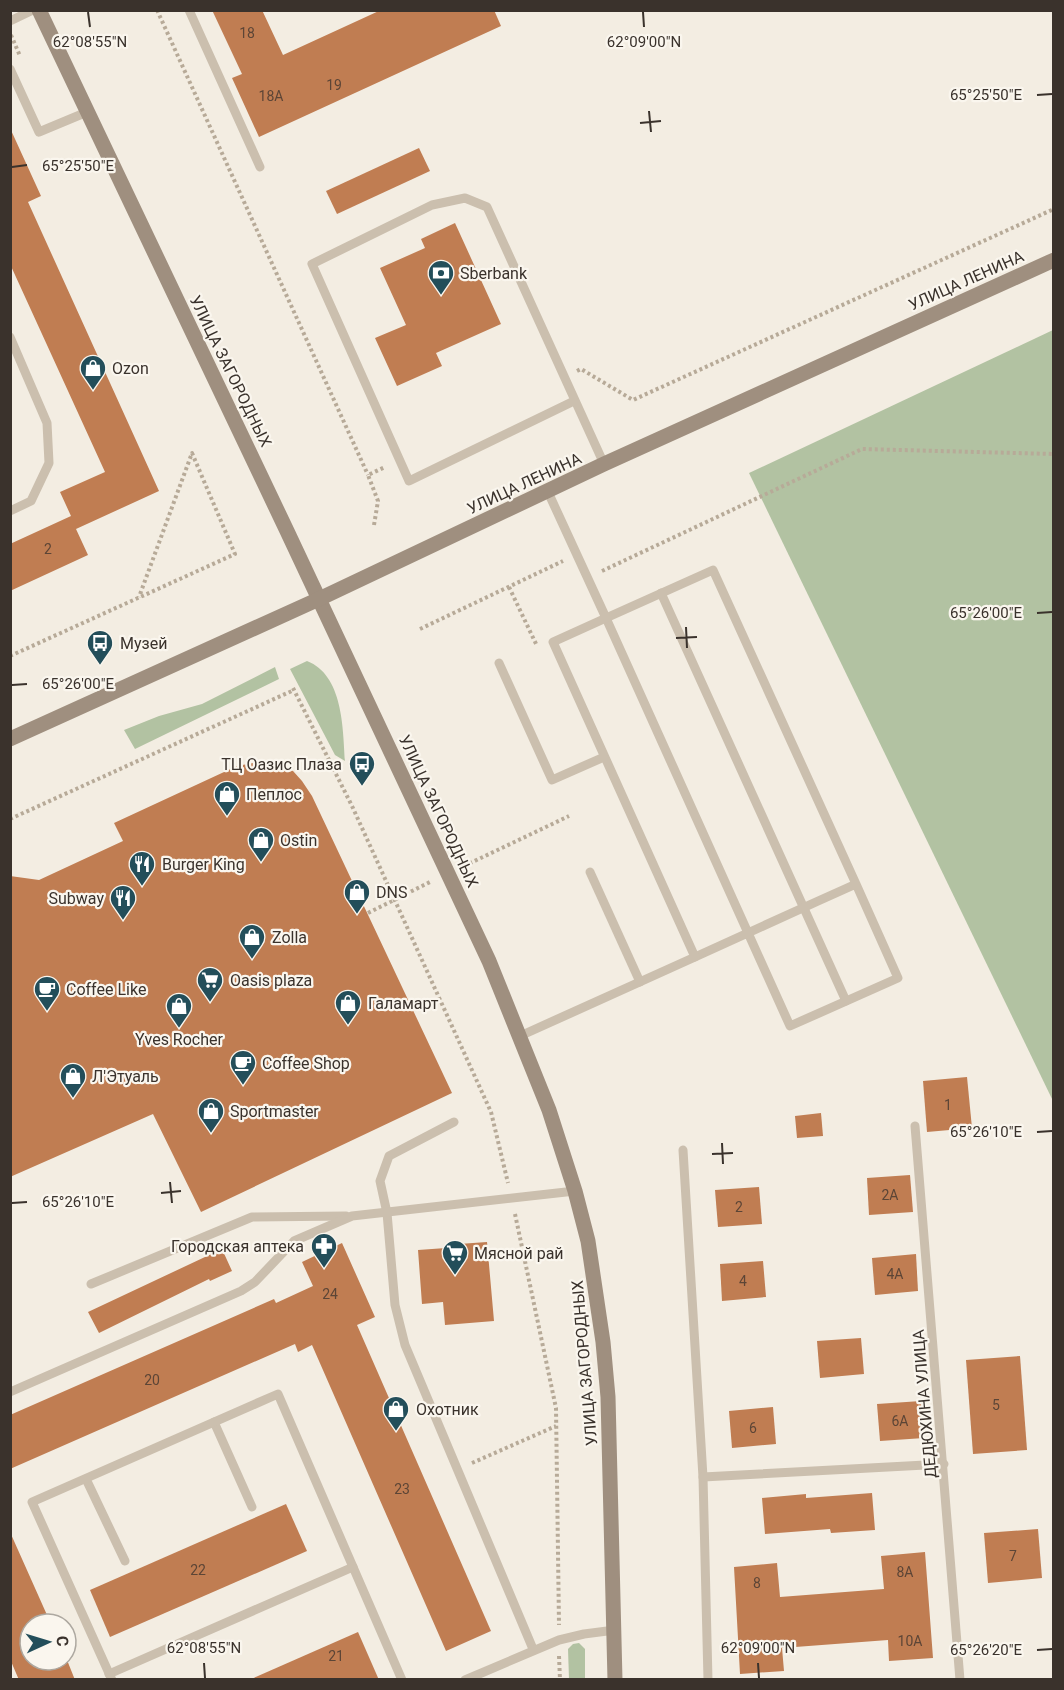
<svg xmlns="http://www.w3.org/2000/svg" width="1064" height="1690" font-family="Roboto,sans-serif">
<style>
.green{fill:#b2c2a2}
.building{fill:#c07d52}
.lines{fill:none;stroke-linecap:round;stroke-linejoin:round}
.path{stroke:#b7aa98;stroke-width:4;stroke-dasharray:3 3;stroke-linecap:butt}
.service{stroke:#cbbfae;stroke-width:9}
.secondary{stroke:#9f8f7f;stroke-width:15}
.ticks{fill:none;stroke:#3a322c;stroke-width:2}
.labels{text-anchor:middle;stroke-width:4.5;stroke-linejoin:round;paint-order:stroke}
.number-label{font-size:14px;fill:#5c4536}
.poi-label{font-size:16px;fill:#3a322c;stroke:#faf6ee;text-anchor:start}
.street-label{font-size:16px;fill:#3a322c;stroke:#faf6ee}
.ticks-label{font-size:15px;text-anchor:middle;fill:#3a322c;stroke:#faf6ee;stroke-width:4.5;stroke-linejoin:round;paint-order:stroke}
</style>
<rect width="100%" height="100%" fill="#f3ede2"/>
<g class="green">
<path d="M1053,330V1101L749,473Z"/>
<path d="M307,661C343,675 343,728 345,761L335,755L290,669Z"/>
<path d="M275,667L279,679L135,749L124,730L159,716L202,704Z"/>
<path d="M579,1643L585,1649V1679H569L568,1649L573,1644Z"/>
</g>
<g class="building">
<path d="M212,10H262L283,55L381,10H494L501,26L259,137L232,78L242,74Z"/>
<path d="M10,128L41,196L28,202L159,491L76,529L88,555L10,591V544L71,516L60,492L105,472L10,264Z"/>
<path d="M419,148L430,171L337,214L326,191Z"/>
<path d="M455,223L501,324L436,353L442,366L397,386L375,338L406,325L380,268L425,248L421,239Z"/>
<path d="M253,763L270,764L293,771L302,781L312,796L452,1093L201,1212L153,1114L10,1177V876L39,880L123,841L114,823L237,766Z"/>
<path d="M967,1077L972,1128L927,1132L923,1081Z"/>
<path d="M821,1113L823,1136L797,1138L795,1116Z"/>
<path d="M910,1175L913,1212L869,1215L867,1178Z"/>
<path d="M759,1187L762,1224L718,1227L715,1190Z"/>
<path d="M487,1242L494,1321L445,1325L443,1302L422,1304L418,1250L460,1247L459,1244Z"/>
<path d="M342,1243L375,1317L357,1325L491,1631L446,1651L312,1345L298,1352L295,1344L10,1469V1415L274,1299L276,1303L313,1286L302,1262Z"/>
<path d="M222,1249L232,1271L210,1281L209,1279L99,1333L88,1312Z"/>
<path d="M916,1254L918,1291L875,1295L872,1258Z"/>
<path d="M763,1261L766,1297L722,1301L720,1264Z"/>
<path d="M861,1338L864,1374L820,1378L817,1341Z"/>
<path d="M1020,1356L1027,1450L973,1454L966,1360Z"/>
<path d="M921,1401L924,1438L880,1441L877,1404Z"/>
<path d="M773,1407L776,1444L732,1448L729,1411Z"/>
<path d="M872,1493L875,1530L831,1533L830,1529L765,1534L762,1498L806,1494V1498Z"/>
<path d="M286,1504L307,1551L110,1637L90,1590Z"/>
<path d="M1038,1529L1042,1578L988,1583L984,1533Z"/>
<path d="M10,1532L51,1624H30V1660H67L75,1680H19L10,1659Z"/>
<path d="M925,1552L933,1658L889,1661L888,1640L782,1648L784,1671L740,1674L734,1567L777,1563L780,1597L884,1589L881,1556Z"/>
<path d="M358,1632L379,1680H249Z"/>
</g>
<g class="lines">
<g class="path">
<path d="M157,10L368,475"/>
<path d="M11,35L20,56"/>
<path d="M577,371L581,369L633,400L1054,209"/>
<path d="M374,525L378,501L368,475L385,467"/>
<path d="M602,571L862,449L1054,454"/>
<path d="M509,587L537,646"/>
<path d="M420,629L563,561"/>
<path d="M10,656L235,554L192,453L139,597"/>
<path d="M293,688L352,806L491,1112L508,1183"/>
<path d="M10,819L294,690"/>
<path d="M464,866L569,816"/>
<path d="M368,913L432,881"/>
<path d="M515,1214L556,1408L559,1625"/>
<path d="M472,1463L556,1426"/>
<path d="M559,1656L560,1680"/>
</g>
<g class="service">
<path d="M189,10L260,167"/>
<path d="M10,21L33,10"/>
<path d="M10,69L39,132L87,112"/>
<path d="M10,337L47,423L49,463L31,501L10,511"/>
<path d="M574,401L409,481L312,264L432,205L465,198L487,207L604,464"/>
<path d="M661,593L846,1001"/>
<path d="M499,663L552,780L604,757"/>
<path d="M590,872L640,982"/>
<path d="M695,957C748,933 802,908 856,884L713,570L606,618L790,1026L898,978L856,884"/>
<path d="M520,1036L695,957L553,642L606,618L548,492"/>
<path d="M454,1122L389,1156L380,1181L387,1213L395,1305L405,1345L533,1649"/>
<path d="M915,1126L960,1680"/>
<path d="M683,1150L703,1477L708,1680"/>
<path d="M91,1284L252,1217L346,1216"/>
<path d="M10,1392L241,1291L255,1282L294,1241L352,1216L575,1191"/>
<path d="M214,1422L252,1507"/>
<path d="M703,1477L944,1464"/>
<path d="M86,1479L125,1561"/>
<path d="M109,1674L353,1567"/>
<path d="M112,1680L32,1502L278,1394L402,1680"/>
<path d="M465,1680L559,1640L584,1634L615,1630"/>
</g>
<g class="secondary">
<path d="M39,10L287,531L489,961L549,1110L575,1191L588,1241L603,1342L608,1397L615,1680"/>
<path d="M10,739L319,599L604,464L1054,260"/>
</g>
</g>
<path class="ticks" d="M88,12L90,27M643,12L644,27M1037,95L1052,94M649,111L651,132M640,123L661,121M12,167L27,165M1037,613L1052,612M686,627L687,648M676,638L697,637M12,685L27,684M1037,1132L1052,1131M722,1143L723,1164M712,1154L733,1153M170,1182L172,1203M161,1193L181,1191M12,1203L27,1202M1037,1650L1052,1649M204,1663L205,1678M758,1663L759,1678"/>
<defs>
<g id="bank-pin" transform="scale(1.35)"><path d="M0 17L-7.5 6A9.5 9.5 0 1 1 7.5 6Z" fill="#234e5a" stroke="#faf6ee"/><path d="M-6-4H6V4H-6ZM0-2.3a2.3 2.3 0 1 0 0 4.6a2.3 2.3 0 1 0 0-4.6Z" fill="#fff"/></g>
<g id="shop-pin" transform="scale(1.35)"><path d="M0 17L-7.5 6A9.5 9.5 0 1 1 7.5 6Z" fill="#234e5a" stroke="#faf6ee"/><path d="M-5-2.5h2.3a2.7 3.5 0 0 1 5.4 0H5L5.5 6h-11ZM-1.5-2.5h3a1.5 2.3 0 0 0-3 0Z" fill="#fff"/></g>
<g id="bus-pin" transform="scale(1.35)"><path d="M0 17L-7.5 6A9.5 9.5 0 1 1 7.5 6Z" fill="#234e5a" stroke="#faf6ee"/><path d="M-5-6H5V4H4V6H2V4H-2V6H-4V4H-5ZM-3.5-4V0h7V-4ZM-3.5 1.2v1.5H-2V1.2ZM2 1.2v1.5H3.5V1.2Z" fill="#fff"/></g>
<g id="restaurant-pin" transform="scale(1.35)"><path d="M0 17L-7.5 6A9.5 9.5 0 1 1 7.5 6Z" fill="#234e5a" stroke="#faf6ee"/><path d="M-5-6h1v4h1v-4h1v4h1v-4h1v5L-1.5 .5V6h-2V.5L-5-1ZM5-6V6H3V1.5H1.5Q1.5-4 5-6Z" fill="#fff"/></g>
<g id="supermarket-pin" transform="scale(1.35)"><path d="M0 17L-7.5 6A9.5 9.5 0 1 1 7.5 6Z" fill="#234e5a" stroke="#faf6ee"/><path d="M-6-5.5h2.5l.6 2H6L4.5 2H-2.5L-4.4-4H-6ZM-1.5 3.2a1.3 1.3 0 1 0 .1 0ZM3 3.2a1.3 1.3 0 1 0 .1 0Z" fill="#fff"/></g>
<g id="cafe-pin" transform="scale(1.35)"><path d="M0 17L-7.5 6A9.5 9.5 0 1 1 7.5 6Z" fill="#234e5a" stroke="#faf6ee"/><path d="M-5.5-4.5H6V0H3Q3 3.5 0 3.5H-2.5Q-5.5 3.5-5.5 0ZM3-3.2v2h1.7v-2ZM-6 4.5H4V6H-6Z" fill="#fff"/></g>
<g id="pharmacy-pin" transform="scale(1.35)"><path d="M0 17L-7.5 6A9.5 9.5 0 1 1 7.5 6Z" fill="#234e5a" stroke="#faf6ee"/><path d="M-2-6h4v4h4v4h-4v4h-4v-4h-4v-4h4Z" fill="#fff"/></g>
</defs>
<g fill-rule="evenodd">
<use href="#bank-pin" x="441" y="273"/>
<use href="#shop-pin" x="93" y="368"/>
<use href="#bus-pin" x="100" y="643"/>
<use href="#bus-pin" x="362" y="764"/>
<use href="#shop-pin" x="227" y="794"/>
<use href="#shop-pin" x="261" y="840"/>
<use href="#restaurant-pin" x="142" y="864"/>
<use href="#shop-pin" x="357" y="892"/>
<use href="#restaurant-pin" x="123" y="898"/>
<use href="#shop-pin" x="252" y="937"/>
<use href="#supermarket-pin" x="210" y="980"/>
<use href="#cafe-pin" x="47" y="989"/>
<use href="#shop-pin" x="348" y="1003"/>
<use href="#shop-pin" x="179" y="1006"/>
<use href="#cafe-pin" x="243" y="1063"/>
<use href="#shop-pin" x="73" y="1076"/>
<use href="#shop-pin" x="211" y="1111"/>
<use href="#pharmacy-pin" x="324" y="1246"/>
<use href="#supermarket-pin" x="455" y="1253"/>
<use href="#shop-pin" x="396" y="1409"/>
</g>
<g class="labels">
<g class="number-label">
<text x="247" y="38">18</text>
<text x="334" y="90">19</text>
<text x="271" y="101">18А</text>
<text x="48" y="554">2</text>
<text x="948" y="1110">1</text>
<text x="890" y="1200">2А</text>
<text x="739" y="1212">2</text>
<text x="895" y="1279">4А</text>
<text x="743" y="1286">4</text>
<text x="330" y="1299">24</text>
<text x="152" y="1385">20</text>
<text x="996" y="1410">5</text>
<text x="900" y="1426">6А</text>
<text x="753" y="1433">6</text>
<text x="402" y="1494">23</text>
<text x="1013" y="1561">7</text>
<text x="198" y="1575">22</text>
<text x="905" y="1577">8А</text>
<text x="757" y="1588">8</text>
<text x="910" y="1646">10А</text>
<text x="336" y="1661">21</text>
</g>
<g class="poi-label">
<text x="460" y="279">Sberbank</text>
<text x="112" y="374">Ozon</text>
<text x="120" y="649">Музей</text>
<text x="342" y="770" text-anchor="end">ТЦ Оазис Плаза</text>
<text x="246" y="800">Пеплос</text>
<text x="280" y="846">Ostin</text>
<text x="162" y="870">Burger King</text>
<text x="376" y="898">DNS</text>
<text x="104" y="904" text-anchor="end">Subway</text>
<text x="272" y="943">Zolla</text>
<text x="230" y="986">Oasis plaza</text>
<text x="66" y="995">Coffee Like</text>
<text x="368" y="1009">Галамарт</text>
<text x="179" y="1045" text-anchor="middle">Yves Rocher</text>
<text x="262" y="1069">Coffee Shop</text>
<text x="92" y="1082">Л'Этуаль</text>
<text x="230" y="1117">Sportmaster</text>
<text x="304" y="1252" text-anchor="end">Городская аптека</text>
<text x="474" y="1259">Мясной рай</text>
<text x="416" y="1415">Охотник</text>
</g>
<g class="street-label">
<text transform="translate(966 280) rotate(-24)" y="6">УЛИЦА ЛЕНИНА</text>
<text transform="translate(231 371) rotate(64)" y="6">УЛИЦА ЗАГОРОДНЫХ</text>
<text transform="translate(524 483) rotate(-25)" y="6">УЛИЦА ЛЕНИНА</text>
<text transform="translate(439 811) rotate(65)" y="6">УЛИЦА ЗАГОРОДНЫХ</text>
<text transform="translate(584 1363) rotate(-95)" y="6">УЛИЦА ЗАГОРОДНЫХ</text>
<text transform="translate(924 1404) rotate(-95)" y="6">ДЕДЮХИНА УЛИЦА</text>
</g>
</g>
<g class="ticks-label">
<text x="90" y="47">62°08'55"N</text>
<text x="644" y="47">62°09'00"N</text>
<text x="986" y="100">65°25'50"E</text>
<text x="78" y="171">65°25'50"E</text>
<text x="986" y="618">65°26'00"E</text>
<text x="78" y="689">65°26'00"E</text>
<text x="986" y="1137">65°26'10"E</text>
<text x="78" y="1207">65°26'10"E</text>
<text x="204" y="1653">62°08'55"N</text>
<text x="758" y="1653">62°09'00"N</text>
<text x="986" y="1655">65°26'20"E</text>
</g>
<rect width="1064" height="1690" fill="none" stroke="#3a322c" stroke-width="24"/>
<g transform="translate(48 1642) rotate(86)"><circle r="28" fill="#faf6ee" stroke="#ada8a0" stroke-width="1.5"/>
<path d="M0-4.5L10 22L0 15L-10 22Z" fill="#234e5a"/>
<text y="-9" font-size="16" font-weight="bold" text-anchor="middle" fill="#3a322c">С</text>
</g>
</svg>
